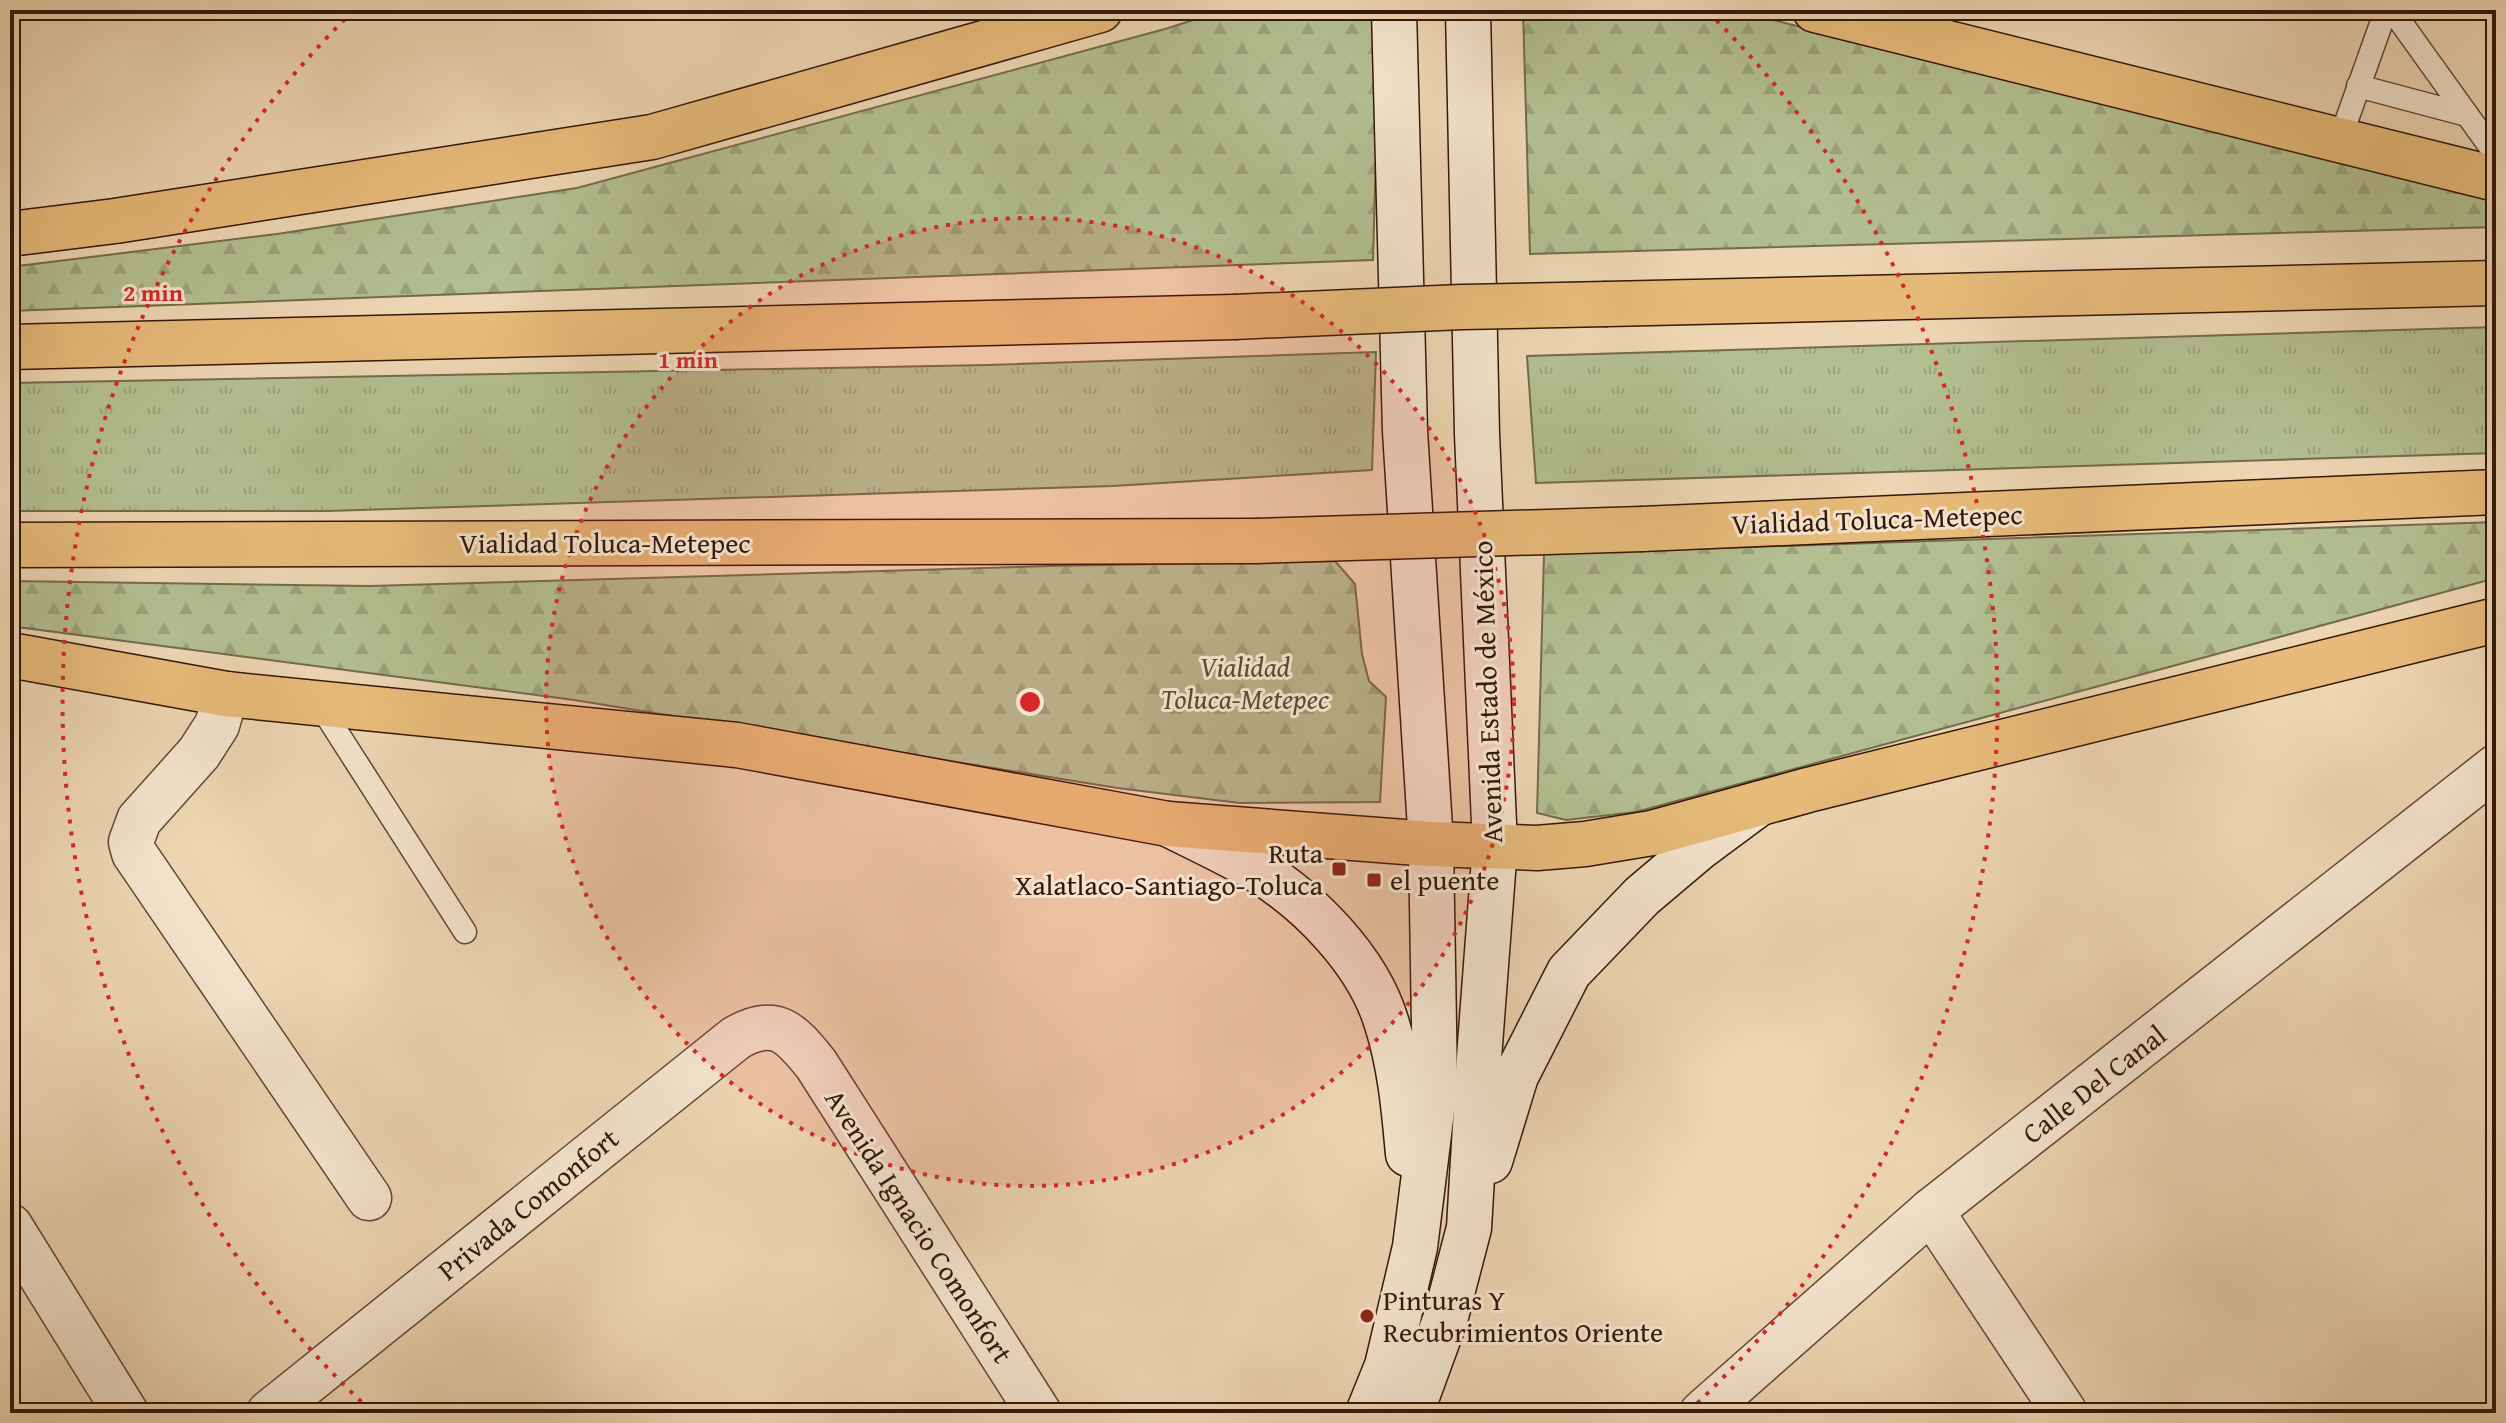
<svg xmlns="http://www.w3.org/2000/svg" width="2506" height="1423" font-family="'Gentium Book Plus',serif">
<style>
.grass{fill:url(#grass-tufts);stroke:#746a4e;stroke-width:2}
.forest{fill:url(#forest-firs);stroke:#746a4e;stroke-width:2}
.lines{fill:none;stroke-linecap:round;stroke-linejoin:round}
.service-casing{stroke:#624635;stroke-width:25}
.minor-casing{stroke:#624635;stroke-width:47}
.secondary-casing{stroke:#34160b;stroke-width:47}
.trunk-casing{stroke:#34160b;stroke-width:47}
.service{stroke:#f4e4ce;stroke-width:22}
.minor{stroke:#f4e4ce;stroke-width:44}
.secondary{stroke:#f4e4ce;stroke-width:44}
.trunk{stroke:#e7bb7a;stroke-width:44}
.trunk-bridge-casing{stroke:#34160b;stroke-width:47;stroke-linecap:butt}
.trunk-bridge{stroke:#e7bb7a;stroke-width:44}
.ring{fill:none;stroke:#d62828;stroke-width:4;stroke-dasharray:4 8}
.poi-dot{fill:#8f2418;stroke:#f4e4ce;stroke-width:3}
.labels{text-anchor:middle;stroke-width:6;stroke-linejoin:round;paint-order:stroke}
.street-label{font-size:28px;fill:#34160b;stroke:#f4e4ce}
.park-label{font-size:28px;font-style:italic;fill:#5a4933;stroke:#f4e4ce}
.poi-label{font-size:28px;fill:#34160b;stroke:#f4e4ce;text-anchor:start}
.centre{fill:#d62828;stroke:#f4e4ce;stroke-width:4}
.ring-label{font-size:24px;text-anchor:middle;font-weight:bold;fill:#d62828;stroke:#f4e4ce;stroke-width:6;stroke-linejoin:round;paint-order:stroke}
</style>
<defs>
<pattern id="grass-tufts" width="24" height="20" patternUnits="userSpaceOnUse" patternTransform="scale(2)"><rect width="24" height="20" fill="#b3bf91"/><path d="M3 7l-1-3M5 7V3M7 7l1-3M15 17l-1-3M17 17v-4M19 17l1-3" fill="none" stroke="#9ba37c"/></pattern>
<pattern id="forest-firs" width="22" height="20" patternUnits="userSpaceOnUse" patternTransform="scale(2)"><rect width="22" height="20" fill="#b3bf91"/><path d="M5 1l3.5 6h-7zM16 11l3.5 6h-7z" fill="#9ba37c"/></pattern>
</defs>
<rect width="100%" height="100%" fill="#eed6b3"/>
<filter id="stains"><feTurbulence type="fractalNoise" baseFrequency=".0025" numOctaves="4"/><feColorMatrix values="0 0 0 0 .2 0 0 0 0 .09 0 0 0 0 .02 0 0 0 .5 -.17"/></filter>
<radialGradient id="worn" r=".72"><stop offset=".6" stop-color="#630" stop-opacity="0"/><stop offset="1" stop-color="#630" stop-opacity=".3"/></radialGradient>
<g class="grass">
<path d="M2496,327V453L1536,483L1527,356Z"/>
<path d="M1376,352L1372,470L1113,486L328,511H10V383L988,365Z"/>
</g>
<g class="forest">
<path d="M1225,10H1380L1373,260L10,311V267L277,234L577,188L1165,29Z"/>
<path d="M1523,10H1729L1753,15L2496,200V227L1530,254Z"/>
<path d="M2496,522V578L1636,812L1566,820L1537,813L1544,554Z"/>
<path d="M1335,561L1355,584L1362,654L1369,681L1386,697L1380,802L1240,803L1117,788L574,700L10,626V581L370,586L1050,566Z"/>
</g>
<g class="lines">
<g class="service-casing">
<g id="service">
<path d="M2392,10L2496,155"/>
<path d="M2358,86L2467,115"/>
<path d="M2340,139L2386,10"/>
<path d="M319,704L465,932"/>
</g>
</g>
<g class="minor-casing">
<g id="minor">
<path d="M226,694L217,725L199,753L139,820L131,842L134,853L369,1198"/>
<path d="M1931,1211L2065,1413"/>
<path d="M10,1226L126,1413"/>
<path d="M269,1413L736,1038C776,1015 791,1033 816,1064L1039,1413"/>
<path d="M1702,1413L1931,1211L2496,767"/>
</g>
</g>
<g class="secondary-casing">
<g id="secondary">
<path d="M1168,824C1198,839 1228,853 1256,869C1310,902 1367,960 1386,1021C1400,1064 1404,1109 1408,1154"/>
<path d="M1490,1161L1516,1076L1569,972L1642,896L1700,847L1758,804"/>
<path d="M1368,1413L1387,1366L1415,1247L1435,1086L1431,844L1405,431L1394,10"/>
<path d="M1411,1413L1445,1320L1469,1228L1479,1058L1495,846L1477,434L1468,10"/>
</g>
</g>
<g class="trunk-casing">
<g id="trunk">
<path d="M1815,10L2496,179"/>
<path d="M10,234L115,221L652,137L1100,10"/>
<path d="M1607,304L2496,283"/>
<path d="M10,347L1234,317"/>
<path d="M1642,529L2496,492"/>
<path d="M10,545L1256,541"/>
<path d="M10,655L226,694L737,745L1168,824L1431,844L1537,848L1585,844L1652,833L1808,790L2496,620"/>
</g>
</g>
<use href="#service" class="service"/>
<use href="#minor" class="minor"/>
<use href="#secondary" class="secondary"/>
<use href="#trunk" class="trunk"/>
<g class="trunk-bridge-casing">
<g id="trunk-bridge">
<path d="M1234,317L1462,307L1607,304"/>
<path d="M1256,541L1642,529"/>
</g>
</g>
<use href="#trunk-bridge" class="trunk-bridge"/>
</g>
<circle cx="1030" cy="702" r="484" fill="#d62828" fill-opacity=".12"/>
<g class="ring">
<circle cx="1030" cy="702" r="484"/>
<path d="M370 1410A968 968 0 0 1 352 12M1708 12A968 968 0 0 1 1690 1410"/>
</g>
<g class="poi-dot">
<rect x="1331" y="861" width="16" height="16" rx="4"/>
<rect x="1366" y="872" width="16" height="16" rx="4"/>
<circle cx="1367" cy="1316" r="8"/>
</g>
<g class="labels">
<g class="street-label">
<text transform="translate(1877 519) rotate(-2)" y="10">Vialidad Toluca-Metepec</text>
<text x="605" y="553">Vialidad Toluca-Metepec</text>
<text transform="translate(1487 692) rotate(-92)" y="10">Avenida Estado de México</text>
<text transform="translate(2094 1084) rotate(-38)" y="10">Calle Del Canal</text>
<text transform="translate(528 1204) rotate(-39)" y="10">Privada Comonfort</text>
<text transform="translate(919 1226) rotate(57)" y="10">Avenida Ignacio Comonfort</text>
</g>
<g class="park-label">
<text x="1245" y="677">Vialidad<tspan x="1245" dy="32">Toluca-Metepec</tspan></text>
</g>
<g class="poi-label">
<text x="1323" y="863" text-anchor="end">Ruta<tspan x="1323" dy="32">Xalatlaco-Santiago-Toluca</tspan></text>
<text x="1390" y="890">el puente</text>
<text x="1383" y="1310">Pinturas Y<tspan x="1383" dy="32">Recubrimientos Oriente</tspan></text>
</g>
</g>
<circle cx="1030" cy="702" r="12" class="centre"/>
<g class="ring-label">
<text x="153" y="301">2 min</text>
<text x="688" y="368">1 min</text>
</g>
<rect width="2506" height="1423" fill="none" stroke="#eed6b3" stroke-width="40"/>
<rect x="12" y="12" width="2482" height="1399" fill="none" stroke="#34160b" stroke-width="4"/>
<rect x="20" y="20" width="2466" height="1383" fill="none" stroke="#34160b" stroke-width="2"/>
<rect width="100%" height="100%" filter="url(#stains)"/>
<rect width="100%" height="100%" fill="url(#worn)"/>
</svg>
